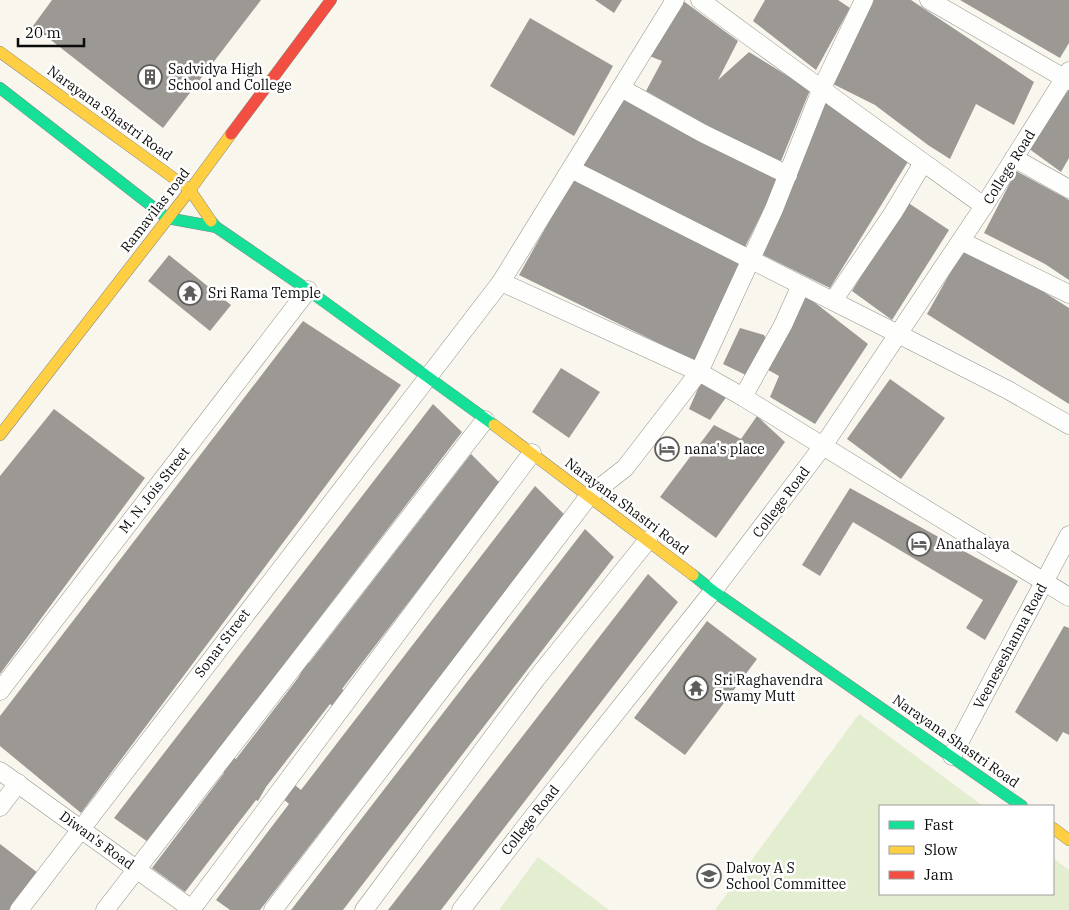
<svg xmlns="http://www.w3.org/2000/svg" width="1069" height="910" font-family="'IBM Plex Serif',serif">
<style>
.green{fill:#e3edd0}
.building{fill:#9c9995}
.lines{fill:none;stroke-linecap:round;stroke-linejoin:round}
.street-casing{stroke:#92918d;stroke-width:19}
.fast-casing{stroke:#898784;stroke-width:12}
.slow-casing{stroke:#898784;stroke-width:12}
.jam-casing{stroke:#898784;stroke-width:12}
.street{stroke:#fefefc;stroke-width:18}
.fast{stroke:#16e098;stroke-width:11}
.slow{stroke:#ffcf43;stroke-width:11}
.jam{stroke:#f24e42;stroke-width:11}
.labels{text-anchor:middle;stroke-width:5;stroke-linejoin:round;paint-order:stroke}
.poi-label{font-size:14px;fill:#0b0b0b;stroke:#fff;text-anchor:start}
.street-label{font-size:14px;fill:#0b0b0b;stroke:#fff}
</style>
<rect width="100%" height="100%" fill="#f9f6ee"/>
<g class="green">
<path d="M859,714L983,806H880V894H1053V858L1069,870V910H715Z"/>
<path d="M538,857L609,910H499Z"/>
</g>
<g class="building">
<path d="M52,0H261L163,128L33,26Z"/>
<path d="M595,0H622L614,13Z"/>
<path d="M682,0L738,41L718,80L749,52L810,90L781,161L735,141L646,91L662,61L647,55Z"/>
<path d="M765,0H838L850,8L816,70L753,21Z"/>
<path d="M874,0H911L1034,82L1014,125L976,104L950,159L928,145L875,105L833,84Z"/>
<path d="M960,0H1069V43L1060,58Z"/>
<path d="M530,18L613,66L574,136L490,86Z"/>
<path d="M1069,89V158L1061,172L1028,148Z"/>
<path d="M623,94L779,179L744,249L578,167Z"/>
<path d="M826,102L909,160L830,288L759,253Z"/>
<path d="M1016,171L1069,200V280L1045,264L984,233Z"/>
<path d="M573,179L742,262L695,361L519,275Z"/>
<path d="M907,202L949,230L892,320L852,291Z"/>
<path d="M963,250L1036,287L1069,308V404L927,314Z"/>
<path d="M169,255L231,305L210,331L148,281Z"/>
<path d="M805,295L868,344L815,424L770,397L779,376L763,367Z"/>
<path d="M303,321L401,385L81,813L0,746V716Z"/>
<path d="M740,328L764,335L769,344L750,377L723,364Z"/>
<path d="M561,368L600,392L569,438L532,412Z"/>
<path d="M890,379L945,418L901,479L847,439Z"/>
<path d="M701,382L727,396L710,420L689,409Z"/>
<path d="M433,404L462,432L148,842L114,818Z"/>
<path d="M54,409L145,478L0,674V476Z"/>
<path d="M757,416L785,442L716,538L660,497L714,425L741,439Z"/>
<path d="M471,454L500,483L342,689L345,691L336,709L330,704L266,787L258,801L256,800L185,892L152,868L224,773L221,770L230,755L236,759L298,678L307,662L309,663Z"/>
<path d="M535,486L565,515L260,910H230L216,900L289,804L281,797L290,781L301,790Z"/>
<path d="M850,488L1018,581L985,640L966,628L983,600L853,522L820,576L802,565Z"/>
<path d="M585,529L614,557L343,910H291Z"/>
<path d="M648,574L678,602L441,910H388Z"/>
<path d="M707,621L757,659L685,755L634,718Z"/>
<path d="M1064,626L1069,628V735L1063,732L1057,742L1015,712Z"/>
<path d="M0,844L38,873L9,910H0Z"/>
</g>
<g class="lines">
<g class="street-casing">
<g id="street">
<path d="M700,0C794,70 889,138 984,206"/>
<path d="M929,0L1069,81"/>
<path d="M621,88L702,133L788,175"/>
<path d="M1014,158L1069,189"/>
<path d="M571,169L898,334L1008,390L1069,425"/>
<path d="M961,241L1069,294"/>
<path d="M501,282L699,372L743,397L1069,597"/>
<path d="M833,301L893,213L923,163"/>
<path d="M743,397L783,325L801,285"/>
<path d="M0,691L308,290"/>
<path d="M952,756L1069,535"/>
<path d="M0,771L193,910"/>
<path d="M0,807L18,783"/>
<path d="M19,910L501,282L675,0"/>
<path d="M105,910L485,420"/>
<path d="M191,910L532,453"/>
<path d="M273,910L589,496L625,468L699,372L774,209L821,90L864,0"/>
<path d="M364,910L536,679L648,540"/>
<path d="M461,910L536,813L713,591L823,446L984,206L1069,71"/>
</g>
</g>
<g class="fast-casing">
<g id="fast">
<path d="M0,88L167,218L216,227"/>
<path d="M211,221L216,227L308,290L494,425"/>
<path d="M693,575L713,591L1022,806"/>
</g>
</g>
<g class="slow-casing">
<g id="slow">
<path d="M0,52L190,190L211,221"/>
<path d="M494,425L693,575"/>
<path d="M0,435L190,190L231,134"/>
<path d="M1053,828L1069,840"/>
</g>
</g>
<g class="jam-casing">
<path id="jam" d="M231,134L331,0"/>
</g>
<use href="#street" class="street"/>
<use href="#fast" class="fast"/>
<use href="#slow" class="slow"/>
<use href="#jam" class="jam"/>
</g>
<defs>
<g id="building-ring" transform="scale(1.25)"><circle r="9.5" fill="#fff" stroke="#5e5d5a" stroke-width="1.5"/><path d="M-4-6H4V6H1V3H-1V6H-4ZM-2.5-4.3h1.7v1.8h-1.7ZM.8-4.3h1.7v1.8H.8ZM-2.5-1h1.7V.8h-1.7ZM.8-1h1.7V.8H.8Z" fill="#5e5d5a"/></g>
<g id="temple-ring" transform="scale(1.25)"><circle r="9.5" fill="#fff" stroke="#5e5d5a" stroke-width="1.5"/><path d="M0-6L5-2H3V0L6.5 2.5H4V6H1.5V3h-3V6H-4V2.5H-6.5L-3 0V-2H-5Z" fill="#5e5d5a"/></g>
<g id="hotel-ring" transform="scale(1.25)"><circle r="9.5" fill="#fff" stroke="#5e5d5a" stroke-width="1.5"/><path d="M-6-4.5h1.5V1H6V5H4.5V3h-9V5H-6ZM-4 0a1.8 1.8 0 1 1 3.6 0ZM.5 0V-2.5h3Q6-2.5 6 0Z" fill="#5e5d5a"/></g>
<g id="school-ring" transform="scale(1.25)"><circle r="9.5" fill="#fff" stroke="#5e5d5a" stroke-width="1.5"/><path d="M0-5L7-2L0 1L-7-2ZM-4 1L0 2.5L4 1V4Q0 6-4 4Z" fill="#5e5d5a"/></g>
</defs>
<g fill-rule="evenodd">
<use href="#building-ring" x="150" y="77"/>
<use href="#temple-ring" x="190" y="293"/>
<use href="#hotel-ring" x="667" y="449"/>
<use href="#hotel-ring" x="919" y="544"/>
<use href="#temple-ring" x="696" y="688"/>
<use href="#school-ring" x="709" y="876"/>
</g>
<g class="labels">
<g class="poi-label">
<text x="168" y="74">Sadvidya High<tspan x="168" dy="16">School and College</tspan></text>
<text x="208" y="298">Sri Rama Temple</text>
<text x="684" y="454">nana's place</text>
<text x="936" y="549">Anathalaya</text>
<text x="714" y="685">Sri Raghavendra<tspan x="714" dy="16">Swamy Mutt</tspan></text>
<text x="726" y="873">Dalvoy A S<tspan x="726" dy="16">School Committee</tspan></text>
</g>
<g class="street-label">
<text transform="translate(110 113) rotate(36)" y="5">Narayana Shastri Road</text>
<text transform="translate(1009 167) rotate(-58)" y="5">College Road</text>
<text transform="translate(155 210) rotate(-52)" y="5">Ramavilas road</text>
<text transform="translate(154 490) rotate(-52)" y="5">M. N. Jois Street</text>
<text transform="translate(781 502) rotate(-53)" y="5">College Road</text>
<text transform="translate(627 506) rotate(37)" y="5">Narayana Shastri Road</text>
<text transform="translate(222 643) rotate(-53)" y="5">Sonar Street</text>
<text transform="translate(1010 646) rotate(-62)" y="5">Veeneseshanna Road</text>
<text transform="translate(956 741) rotate(35)" y="5">Narayana Shastri Road</text>
<text transform="translate(530 820) rotate(-52)" y="5">College Road</text>
<text transform="translate(97 840) rotate(36)" y="5">Diwan's Road</text>
</g>
</g>
<rect x="879" y="805" width="175" height="90" fill="#ffffff" stroke="#9d9d9d"/>
<rect x="889" y="821" width="25" height="8" fill="#16e098" stroke="#9d9d9d"/>
<text x="924" y="830" font-size="15" fill="#0b0b0b">Fast</text>
<rect x="889" y="846" width="25" height="8" fill="#ffcf43" stroke="#9d9d9d"/>
<text x="924" y="855" font-size="15" fill="#0b0b0b">Slow</text>
<rect x="889" y="871" width="25" height="8" fill="#f24e42" stroke="#9d9d9d"/>
<text x="924" y="880" font-size="15" fill="#0b0b0b">Jam</text>
<path d="M18 38v8h66v-8" fill="none" stroke="#0b0b0b" stroke-width="2.5"/>
<text x="25" y="38" font-size="15" fill="#0b0b0b" stroke="#ffffff" stroke-width="4" paint-order="stroke">20 m</text>
</svg>
